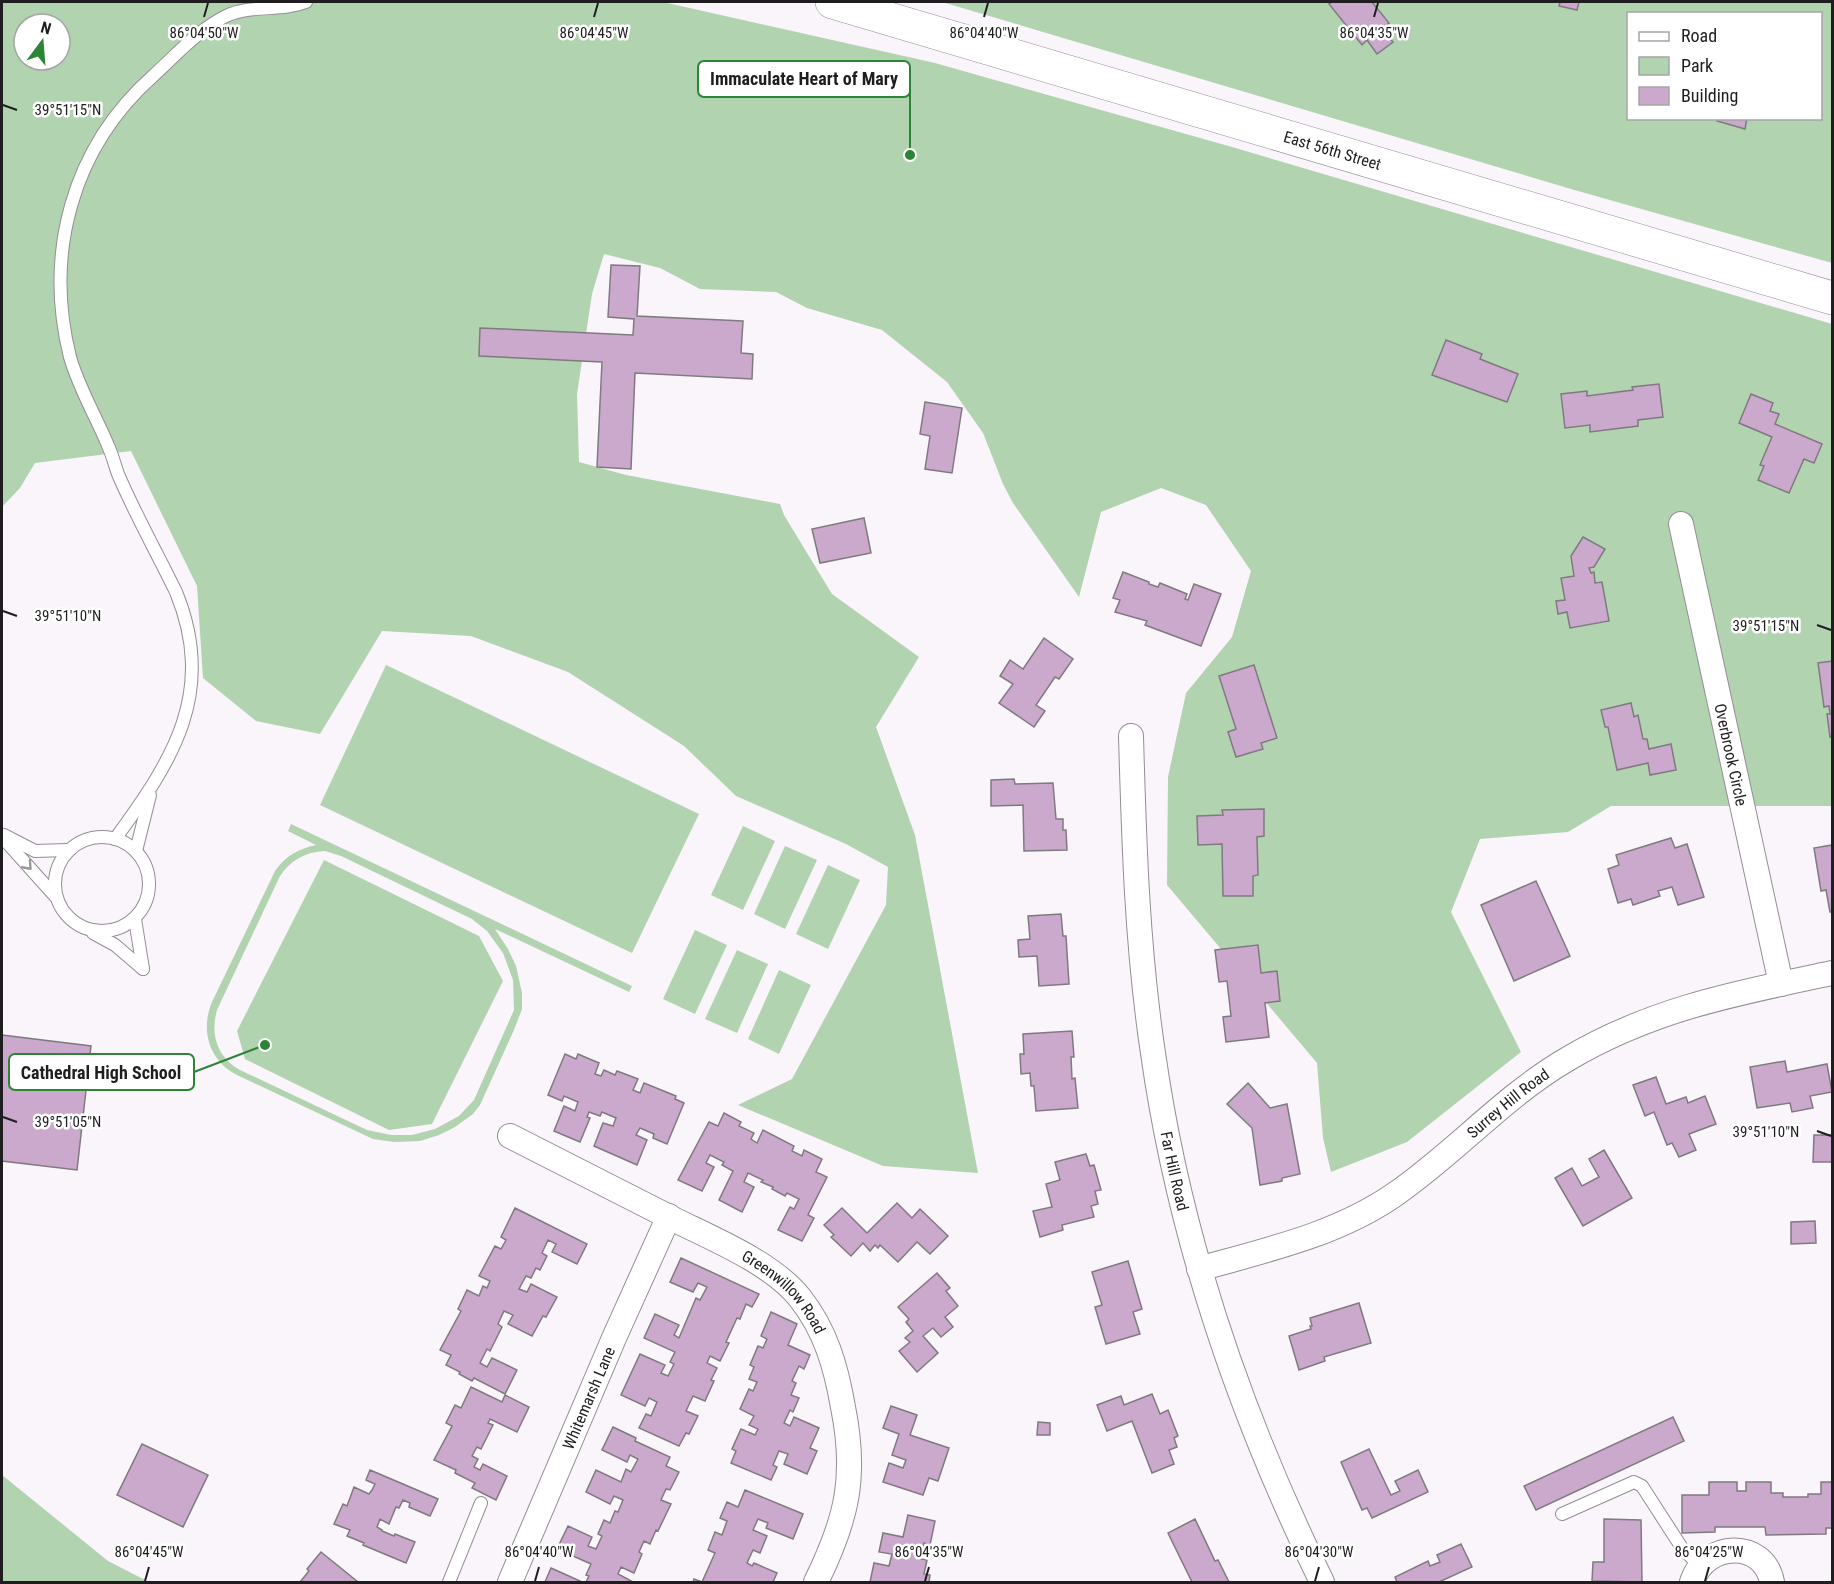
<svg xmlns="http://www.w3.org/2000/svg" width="1834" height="1584" font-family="'Roboto Condensed',sans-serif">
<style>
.green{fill:#b2d3b0;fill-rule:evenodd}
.building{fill:#caa9cc;stroke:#807a80;stroke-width:1.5}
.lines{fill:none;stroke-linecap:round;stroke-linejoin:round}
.service-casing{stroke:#948e94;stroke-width:14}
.minor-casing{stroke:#948e94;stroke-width:26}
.primary-casing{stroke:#948e94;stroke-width:34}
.service{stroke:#fff;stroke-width:12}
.minor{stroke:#fff;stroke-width:24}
.primary{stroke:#fff;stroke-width:33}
.oneway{stroke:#9a999a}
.ticks{fill:none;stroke:#1f1d1f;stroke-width:2}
.labels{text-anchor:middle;stroke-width:5;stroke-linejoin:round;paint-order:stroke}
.street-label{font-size:16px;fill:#1f1d1f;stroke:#fff}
.ticks-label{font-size:15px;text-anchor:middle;fill:#1f1d1f;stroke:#fff;stroke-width:5;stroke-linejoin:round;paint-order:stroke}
.leader{fill:none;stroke:#2c8535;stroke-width:2}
.callout-dot{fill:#2c8535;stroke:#fff;stroke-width:2}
.callout{fill:#fff;stroke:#2c8535;stroke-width:2}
.callout-label{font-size:18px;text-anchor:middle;font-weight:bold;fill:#1f1d1f}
</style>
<rect width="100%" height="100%" fill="#faf4fb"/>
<g class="green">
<path d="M2,2H663L935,63L1232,147L1832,324V806H1611L1568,832L1480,839L1451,912L1521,1052L1407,1142L1331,1172L1323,1138L1317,1063L1167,885L1168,777L1186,693L1232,637L1251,571L1206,505L1161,488L1101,512L1079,597L1013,503L1003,484L983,433L947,382L882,330L807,308L776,292L700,289L660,268L604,254L592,294L577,394L579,462L626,475L780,504L784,515L832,594L919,657L876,727L915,835L978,1173L883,1166L738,1105L792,1079L886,905L888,867L846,844L736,796L684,746L568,672L471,636L382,631L320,734L256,721L203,678L197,586L131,451L35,463L20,488L2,507ZM24,24H60V60H24Z"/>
<path d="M942,2H1832V263L1571,189ZM1628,14H1820V118H1628Z"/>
<path d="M386,665L699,814L632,953L320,805Z"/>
<path d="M291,824L632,986L629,992L495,929L508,949L516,966L522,993V1009L514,1030L480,1105L473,1114L455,1127L439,1135L420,1141L394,1142L373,1139L237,1075C209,1061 200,1030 212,1002L275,871C286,855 299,849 316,845L288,831ZM325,851L341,856L472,919L487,931L503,953L513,980L514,1010L474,1100L459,1116L435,1129L412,1135H391L367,1130L240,1070C217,1057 210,1034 217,1010L280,876C291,860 305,852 325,851Z"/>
<path d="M743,826L775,841L743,910L711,895Z"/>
<path d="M785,846L817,860L785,929L754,914Z"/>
<path d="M324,860L479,936L503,981L432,1124L389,1130L245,1059L237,1031Z"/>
<path d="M828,865L860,880L828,949L796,934Z"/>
<path d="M695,930L727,945L695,1014L663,999Z"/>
<path d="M737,950L768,964L737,1033L705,1019Z"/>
<path d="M779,970L811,985L779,1054L748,1039Z"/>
<path d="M2,1475L108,1561L149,1582H2Z"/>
</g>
<g class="building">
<path d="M1332,2H1372L1389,23L1382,28L1393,42L1377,54L1367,40L1362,45L1329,4Z"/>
<path d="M1560,2H1579L1577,10L1559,6Z"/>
<path d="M1718,118H1747L1745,129L1717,121Z"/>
<path d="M611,265L640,266L637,316L743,321L741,353L753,354L752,379L635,373L631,469L597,467L602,362L479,356L480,328L633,335L634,319L608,317Z"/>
<path d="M1446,340L1482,354L1480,359L1518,374L1507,402L1432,375Z"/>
<path d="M1659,384L1663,417L1638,420V426L1590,432V425L1565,428L1561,394L1587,391V396L1633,390L1632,387Z"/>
<path d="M1751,394L1773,403L1770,411L1779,414L1775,424L1822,444L1814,463L1804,459L1789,493L1758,480L1764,466L1760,465L1772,437L1739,423Z"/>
<path d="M925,402L962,408L952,473L925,469L930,436L920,434Z"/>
<path d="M864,518L871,553L820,563L812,529Z"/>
<path d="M1583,537L1605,549L1594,567L1589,568L1591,573L1594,572L1595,583L1602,582L1609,621L1570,628L1567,612L1558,614L1556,601L1565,600L1561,578L1574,576L1571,556Z"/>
<path d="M1123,572L1149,582V584L1158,587L1160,583L1187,594L1185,599L1188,600L1194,584L1221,594L1201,646L1145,625L1147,621L1115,612L1120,600L1113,598Z"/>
<path d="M1044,638L1073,659L1059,679L1055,677L1036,705L1045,711L1034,727L999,703L1013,684L1000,676L1010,660L1023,669Z"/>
<path d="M1832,661V736L1830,737L1827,714H1830L1829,706L1824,707L1818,663Z"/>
<path d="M1254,665L1277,738L1261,743L1263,749L1236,757L1228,732L1236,729L1219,676Z"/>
<path d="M1631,703L1634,717L1638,715L1643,739H1647L1649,749L1671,744L1676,770L1650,775L1648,763L1617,770L1608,727H1605L1601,710Z"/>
<path d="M1014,779L1015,784L1053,783L1056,819H1063V830H1066L1067,850L1024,851L1023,805L991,806V780Z"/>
<path d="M1264,809V836L1257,837L1258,875L1253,876V896H1223L1222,844L1198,845L1197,816L1223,815L1222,810Z"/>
<path d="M1671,838L1675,848L1687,844L1704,897L1678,905L1672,887L1658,891L1660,896L1633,905L1631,899L1618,903L1608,869L1619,865L1616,855Z"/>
<path d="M1832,845V912H1830L1826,890L1821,891L1814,848Z"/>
<path d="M1536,881L1570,956L1514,981L1481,905Z"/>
<path d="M1061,914L1063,936H1066L1069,984L1039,986L1037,956L1019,957L1018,940L1030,939L1028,916Z"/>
<path d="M1258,945L1261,973L1277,971L1280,1001L1265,1003L1269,1037L1226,1042L1223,1017L1231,1016L1227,981L1219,982L1215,950Z"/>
<path d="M1072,1031L1074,1057H1071L1072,1079L1075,1078L1078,1108L1036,1111L1034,1086H1031L1030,1073L1021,1074L1020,1054H1024L1023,1034Z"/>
<path d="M2,1035L91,1046L77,1170L2,1161Z"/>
<path d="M565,1054L576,1059L578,1054L599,1063L595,1074L601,1076L604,1070L615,1075L617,1071L638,1079L633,1090L640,1093L644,1083L676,1096L675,1099L684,1103L667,1144L653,1138L654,1134L640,1128L636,1135L647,1140L637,1165L594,1146L603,1123L613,1126L616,1118L602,1112L600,1116L589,1112L587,1117L590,1118L580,1142L554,1131L564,1106L575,1111L578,1102L564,1096L562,1101L548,1095Z"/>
<path d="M1785,1061L1787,1072L1827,1064L1832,1092L1810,1096L1813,1108L1792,1112L1790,1103L1757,1108L1750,1067Z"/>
<path d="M1656,1077L1666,1104L1686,1097L1688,1103L1705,1096L1716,1124L1689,1134L1696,1150L1679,1157L1672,1143L1667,1145L1654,1112L1645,1116L1633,1085Z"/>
<path d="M1248,1083L1270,1108L1287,1104L1300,1174L1282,1178V1181L1260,1185L1252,1128L1227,1104Z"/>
<path d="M724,1113L741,1122L739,1126L754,1133L751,1139L757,1143L763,1130L794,1146L792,1151L802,1156L804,1150L822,1159L816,1172L827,1177L808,1215L814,1218L802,1241L778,1230L790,1207L794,1209L799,1199L787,1193L785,1196L772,1189L773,1187L761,1182L763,1180L748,1173L744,1182L754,1187L742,1212L719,1200L733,1171L722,1165L724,1162L710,1155L706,1163L714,1167L702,1191L678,1180L709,1122L718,1126Z"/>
<path d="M1814,1135H1832V1162H1813Z"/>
<path d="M1604,1150L1632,1198L1583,1226L1555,1178L1572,1168L1582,1186L1599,1177L1589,1159Z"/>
<path d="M1086,1154L1090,1166L1094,1165L1101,1190L1095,1191L1098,1204L1091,1206L1094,1217L1062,1225L1063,1230L1040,1237L1033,1211L1052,1207L1046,1184L1060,1180L1055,1162Z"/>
<path d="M897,1203L912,1218L920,1209L948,1236L930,1254L917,1242L898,1262L880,1245L878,1248L875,1245L870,1251L863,1243L851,1256L831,1237L834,1235L824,1225L842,1208L867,1233Z"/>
<path d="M515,1208L587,1244L577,1264L552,1252L556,1244L548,1240L542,1253L547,1256L540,1270L536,1268L531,1278L526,1276L519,1289L527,1292L531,1284L557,1297L546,1317L543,1316L532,1336L508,1324L513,1315L504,1311L498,1324L502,1327L490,1351L487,1349L480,1363L487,1367L492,1358L517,1370L505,1394L474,1378L472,1381L459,1374L460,1372L446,1365L451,1355L440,1350L461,1311L458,1309L467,1290L479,1296L483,1286L487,1288L490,1281L479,1276L495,1246L501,1249L506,1240L501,1237Z"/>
<path d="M1815,1221L1816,1243L1791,1244V1222Z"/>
<path d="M681,1258L759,1294L752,1307L746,1304L740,1319L737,1318L726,1342L729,1343L720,1361L710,1356L707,1363L717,1368L711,1380L714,1381L705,1401L693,1396L686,1411L698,1416L689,1434L686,1433L679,1446L639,1428L646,1414L651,1416L657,1402L649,1398L645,1406L621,1395L640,1354L665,1365L661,1373L668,1376L674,1364L670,1362L675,1352L644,1338L655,1314L679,1325L674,1335L679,1338L696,1298L700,1300L707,1287L698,1283L693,1292L670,1282Z"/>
<path d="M1128,1261L1142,1309L1133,1312L1140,1334L1106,1344L1095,1307L1102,1305L1092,1272Z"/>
<path d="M937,1273L950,1288L946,1291L958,1306L945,1317L953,1327L941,1337L933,1328L923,1336L938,1353L917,1372L899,1351L910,1342L905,1338L913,1331L906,1322L909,1319L898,1307Z"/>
<path d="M1359,1303L1371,1343L1324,1357L1325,1361L1299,1370L1289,1336L1311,1329L1310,1326H1312L1310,1318Z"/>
<path d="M771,1312L797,1324L788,1345L810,1355L804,1369L799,1366L792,1381L796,1383L791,1395L799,1398L793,1412L790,1410L784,1423L790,1426L794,1417L819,1428L810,1448L817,1451L807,1474L784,1464L788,1454L779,1451L773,1465L777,1467L771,1480L731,1463L736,1451L732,1449L741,1429L755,1435L758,1429L749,1425L754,1416L740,1409L749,1389L753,1391L757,1382L749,1379L754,1367L750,1365L758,1346L763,1348L767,1339L761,1336Z"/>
<path d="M471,1387L502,1402L505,1395L529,1407L517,1432L490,1419L488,1423L493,1425L481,1449L477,1447L472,1456L478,1459L474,1467L480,1470L483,1464L507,1476L496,1500L472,1488L475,1483L455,1473L456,1470L434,1460L452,1426L446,1423L455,1405L461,1408Z"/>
<path d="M1152,1394L1160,1414L1168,1410L1178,1436L1174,1438L1177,1447L1169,1450L1174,1464L1152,1473L1132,1421L1107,1431L1097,1405L1121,1396L1124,1405Z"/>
<path d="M891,1406L917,1415L910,1435L949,1448L938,1481L929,1478L923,1495L883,1482L889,1463L903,1468L906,1460L892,1455L899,1434L883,1428Z"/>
<path d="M1673,1417L1684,1441L1536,1510L1524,1486Z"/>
<path d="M1038,1422L1050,1423V1435H1037Z"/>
<path d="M613,1427L636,1438L635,1441L670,1457L666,1466L679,1472L670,1490L666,1489L661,1500L671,1504L658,1531L656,1530L650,1544L644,1541L639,1552L642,1554L634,1573L621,1567L618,1574L633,1582H586L589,1576L586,1575L591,1564L557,1549L568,1526L592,1537L588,1546L596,1549L602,1536L598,1534L604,1520L610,1523L615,1511L618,1512L623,1500L614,1496L610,1504L586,1492L596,1470L621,1482L626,1469L631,1472L638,1459L630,1455L627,1462L602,1450Z"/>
<path d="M142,1444L208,1475L183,1527L117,1495Z"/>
<path d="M1369,1449L1391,1495L1400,1491L1395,1481L1418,1470L1428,1492L1372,1518L1367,1508L1362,1510L1341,1462Z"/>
<path d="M370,1470L438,1499L430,1516L409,1507L410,1503L403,1500L399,1508L396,1507L389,1524L380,1519L377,1527L382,1530V1531L394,1536L395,1534L415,1542L406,1563L363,1545L364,1543L347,1536L350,1530L334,1524L343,1504L347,1506L354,1487L369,1494L372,1490L375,1484L366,1480Z"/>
<path d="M1709,1482H1737V1491H1746V1482H1771V1493H1783V1497H1808V1494H1821V1482H1832V1528H1826V1534L1766,1535L1765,1527H1715V1532L1682,1533V1495H1709Z"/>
<path d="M745,1490L803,1514L793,1539L766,1528L768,1523L758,1519L753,1530L767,1536L760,1553L753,1550L747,1563L752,1566L754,1563L777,1573L773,1582H693L694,1579L702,1582L715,1553L708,1550L715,1532L722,1535L727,1521L720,1518L727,1502L738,1507Z"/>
<path d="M908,1515L935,1521L930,1545L924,1543L921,1559L927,1560L924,1574L930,1575L929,1582H870L874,1563L889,1566L892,1554L879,1552L883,1533L903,1537Z"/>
<path d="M1195,1519L1215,1561L1218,1560L1229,1582H1192L1168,1533Z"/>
<path d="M1604,1519L1641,1520L1642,1582L1592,1581L1593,1562H1604Z"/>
<path d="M1461,1544L1472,1567L1439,1582H1397L1395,1577L1428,1561L1430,1566L1440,1562L1437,1555Z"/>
<path d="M321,1552L358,1582H300L309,1571L307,1569Z"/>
<path d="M551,1568L580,1581L579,1582H545Z"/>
</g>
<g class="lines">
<g class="service-casing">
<g id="service">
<path d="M4,835L35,851L68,850"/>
<circle cx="102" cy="884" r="47"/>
<path d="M2,837L55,896"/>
<path d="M115,839C173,760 217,692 176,592C157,553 135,514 118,474C115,466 113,457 109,448C97,418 79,389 70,357C44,253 72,148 153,76C175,56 198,30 226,16C251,4 281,12 306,2"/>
<path d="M136,851L150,795"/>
<path d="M135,919L143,969"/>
<path d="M93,933L115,945L143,969"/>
<path d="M1562,1514L1634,1482L1642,1486L1682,1548L1700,1566"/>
<path d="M449,1582L481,1503"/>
</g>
</g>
<g class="minor-casing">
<g id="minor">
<path id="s1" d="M1681,524L1781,984"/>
<path id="s2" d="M1131,736C1134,842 1137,947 1153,1053C1179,1237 1240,1415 1322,1582"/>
<path id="s3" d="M510,1136C566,1165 622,1193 677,1221C716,1240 773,1264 800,1298C826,1331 836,1367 843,1407C857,1477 847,1519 816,1582"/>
<path id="s4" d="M1199,1269C1266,1250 1336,1235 1394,1195C1454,1154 1503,1097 1566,1060C1651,1009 1737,993 1832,973"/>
<path id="s5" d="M510,1582L614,1338L669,1216"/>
<path d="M1692,1582C1705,1541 1764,1539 1772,1582"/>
</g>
</g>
<g class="primary-casing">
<g id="primary">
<path id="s6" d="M832,2L1832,298"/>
</g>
</g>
<use href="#service" class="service"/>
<use href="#minor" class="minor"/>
<use href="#primary" class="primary"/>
</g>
<defs><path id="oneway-chevron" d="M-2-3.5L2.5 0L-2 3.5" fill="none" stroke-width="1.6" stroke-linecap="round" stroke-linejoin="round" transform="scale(1.5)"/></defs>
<use class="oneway" href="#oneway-chevron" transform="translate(28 866) rotate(48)"/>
<path class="ticks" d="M204,17L208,3M594,17L598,3M984,17L988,3M1374,17L1378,3M3,105L17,110M3,611L17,616M1817,625L1831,630M3,1117L17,1122M1817,1131L1831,1136M145,1581L149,1567M535,1581L539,1567M925,1581L929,1567M1315,1581L1319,1567M1705,1581L1709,1567"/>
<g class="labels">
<g class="street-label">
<text dy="6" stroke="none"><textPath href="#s6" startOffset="522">East 56th Street</textPath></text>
<text dy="6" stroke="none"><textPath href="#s1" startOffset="236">Overbrook Circle</textPath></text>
<text dy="6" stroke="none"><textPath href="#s4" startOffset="356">Surrey Hill Road</textPath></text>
<text dy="6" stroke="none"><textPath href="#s2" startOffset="438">Far Hill Road</textPath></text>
<text dy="6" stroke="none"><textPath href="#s3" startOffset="318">Greenwillow Road</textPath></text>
<text dy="6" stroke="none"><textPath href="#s5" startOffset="200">Whitemarsh Lane</textPath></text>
</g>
</g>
<g class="ticks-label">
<text x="204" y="38">86°04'50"W</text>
<text x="594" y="38">86°04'45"W</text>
<text x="984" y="38">86°04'40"W</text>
<text x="1374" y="38">86°04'35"W</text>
<text x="68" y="115">39°51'15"N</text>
<text x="68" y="621">39°51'10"N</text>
<text x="1766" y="631">39°51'15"N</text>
<text x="68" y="1127">39°51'05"N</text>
<text x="1766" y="1137">39°51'10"N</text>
<text x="149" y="1557">86°04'45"W</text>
<text x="539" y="1557">86°04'40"W</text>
<text x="929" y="1557">86°04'35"W</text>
<text x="1319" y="1557">86°04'30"W</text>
<text x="1709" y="1557">86°04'25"W</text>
</g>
<path class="leader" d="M910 155L910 79M265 1045L194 1072"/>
<g class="callout-dot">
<circle cx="910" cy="155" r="6"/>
<circle cx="265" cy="1045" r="6"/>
</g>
<g class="callout">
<rect x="698" y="61" width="212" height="36" rx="6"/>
<rect x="9" y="1054" width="185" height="36" rx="6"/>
</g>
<g class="callout-label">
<text x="804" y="85">Immaculate Heart of Mary</text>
<text x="101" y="1079">Cathedral High School</text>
</g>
<rect width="1834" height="1584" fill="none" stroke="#1f1d1f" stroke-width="6"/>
<rect x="1627" y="12" width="195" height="108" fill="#ffffff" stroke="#a5a5a5" stroke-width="1.5"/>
<rect x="1639" y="32" width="30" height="9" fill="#ffffff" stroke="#a5a5a5" stroke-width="1.5"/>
<text x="1681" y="42" font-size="18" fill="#1f1d1f">Road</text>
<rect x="1639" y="57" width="30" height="18" fill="#b2d3b0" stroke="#a5a5a5" stroke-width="1.5"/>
<text x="1681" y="72" font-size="18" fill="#1f1d1f">Park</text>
<rect x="1639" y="87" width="30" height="18" fill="#caa9cc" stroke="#a5a5a5" stroke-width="1.5"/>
<text x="1681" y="102" font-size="18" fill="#1f1d1f">Building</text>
<g transform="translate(42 42) rotate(16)"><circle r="28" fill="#ffffff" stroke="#a5a5a5" stroke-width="1.5"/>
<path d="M0-4.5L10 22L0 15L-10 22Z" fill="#2c8535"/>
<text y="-9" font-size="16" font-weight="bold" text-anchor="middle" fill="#1f1d1f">N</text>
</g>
</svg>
